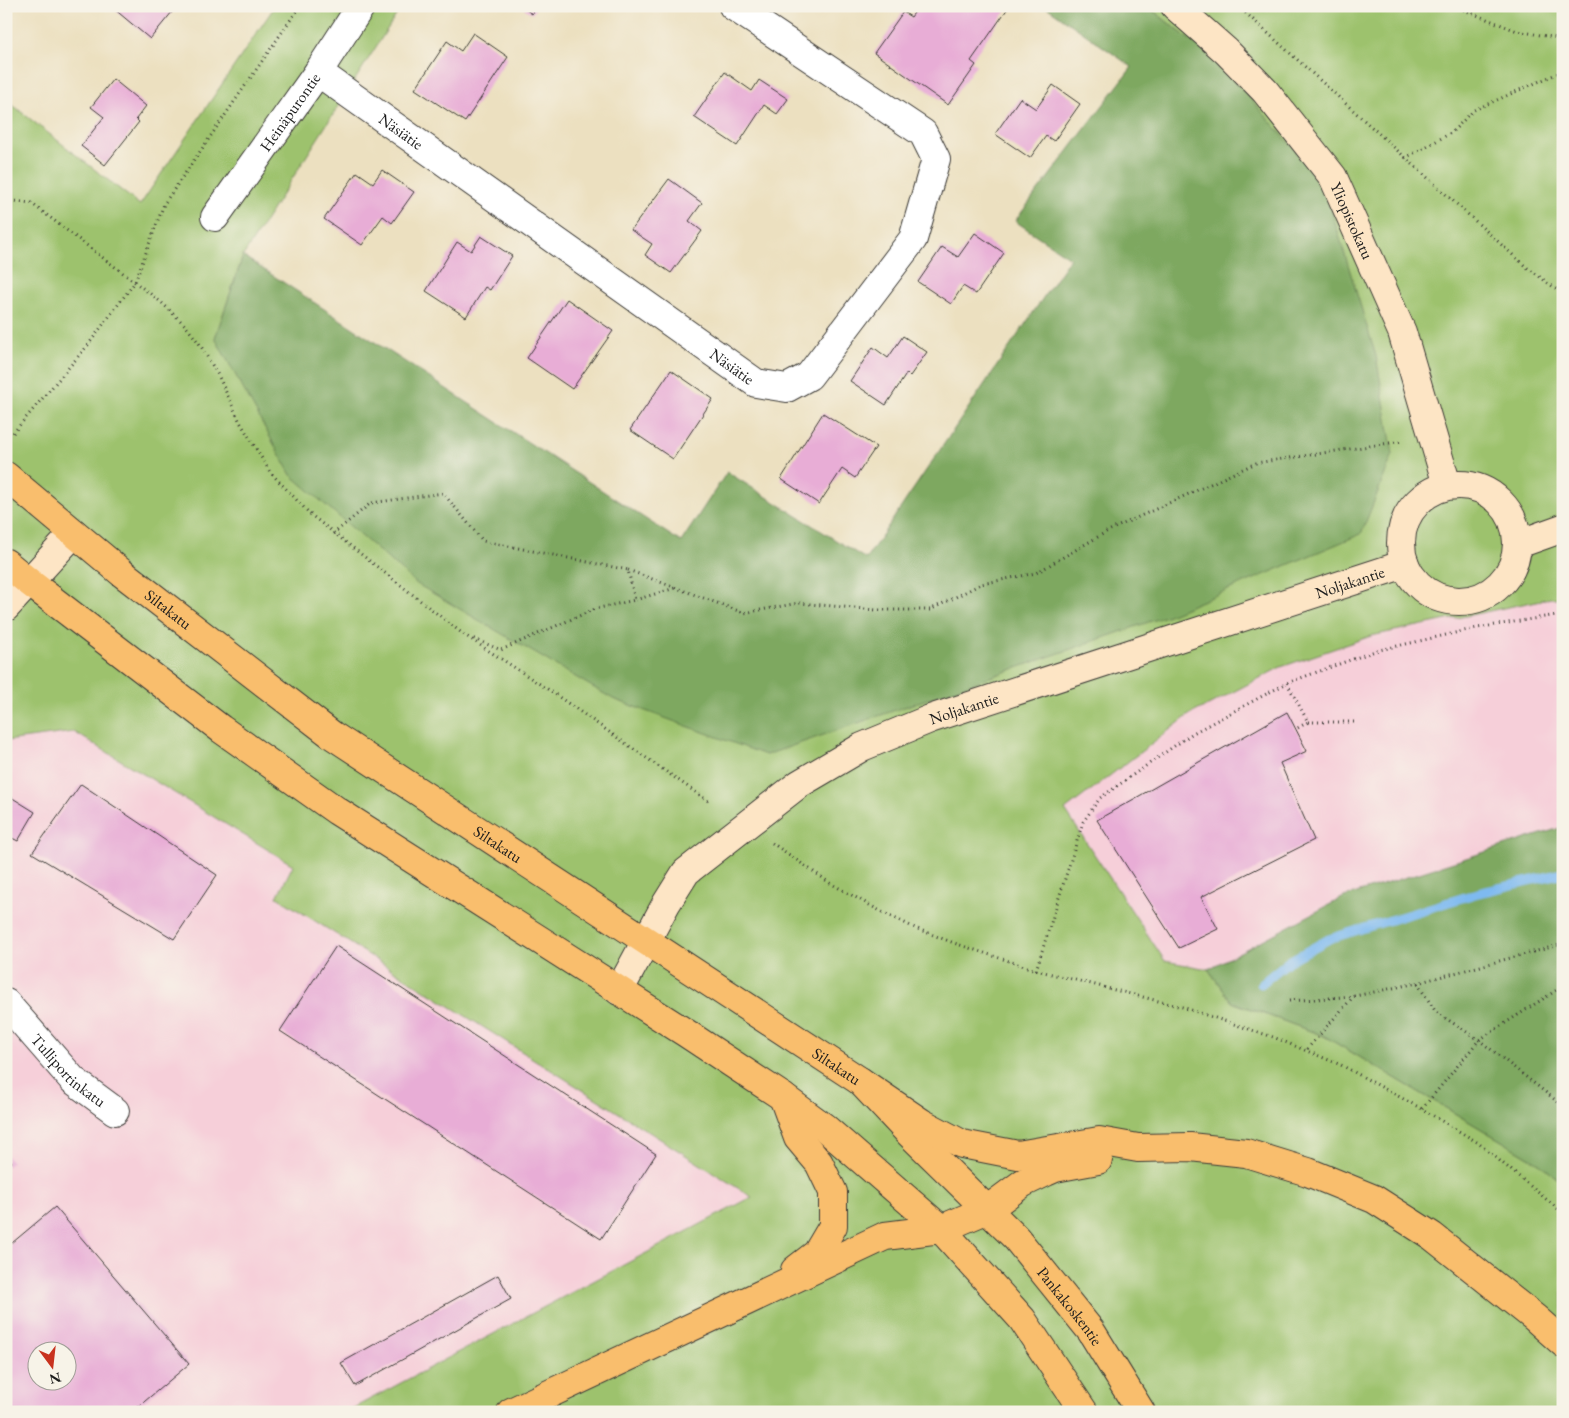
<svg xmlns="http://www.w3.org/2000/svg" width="1569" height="1418" font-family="'EB Garamond',serif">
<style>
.built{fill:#f6cfd9;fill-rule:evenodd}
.green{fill:#9dc26d;stroke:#5c6f44}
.forest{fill:#7ea860;stroke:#4d623e}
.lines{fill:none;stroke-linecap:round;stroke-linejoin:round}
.stream{stroke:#7ebaf0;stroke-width:9}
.building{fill:#e8add6;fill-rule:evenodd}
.street-casing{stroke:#3b3935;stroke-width:30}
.secondary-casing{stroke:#3b3935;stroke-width:30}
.primary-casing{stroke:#3b3935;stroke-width:30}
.highway-casing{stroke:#3b3935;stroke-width:30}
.path{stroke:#3b3935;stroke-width:3;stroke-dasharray:1 4;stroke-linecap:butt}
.street{stroke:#fff;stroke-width:28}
.secondary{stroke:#fde5c5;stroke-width:28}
.primary{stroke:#f9be6d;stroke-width:28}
.highway{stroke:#f9be6d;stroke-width:28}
.labels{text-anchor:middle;stroke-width:4;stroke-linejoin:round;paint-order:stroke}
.street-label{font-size:16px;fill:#1c1c1c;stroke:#f7f3e8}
</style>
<rect width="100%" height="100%" fill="#f7f3e8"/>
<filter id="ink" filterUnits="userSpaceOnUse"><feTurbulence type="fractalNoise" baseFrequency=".02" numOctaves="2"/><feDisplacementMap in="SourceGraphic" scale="10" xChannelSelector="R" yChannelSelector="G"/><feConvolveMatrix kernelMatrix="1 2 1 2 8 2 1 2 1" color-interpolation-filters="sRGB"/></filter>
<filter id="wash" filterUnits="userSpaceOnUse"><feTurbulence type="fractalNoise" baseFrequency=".0096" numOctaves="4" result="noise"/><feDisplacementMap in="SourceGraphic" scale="20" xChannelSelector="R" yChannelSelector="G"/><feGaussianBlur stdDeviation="1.12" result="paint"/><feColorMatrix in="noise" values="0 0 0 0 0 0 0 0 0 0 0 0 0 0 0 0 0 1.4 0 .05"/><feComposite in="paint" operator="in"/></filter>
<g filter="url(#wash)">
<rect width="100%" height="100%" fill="#ece0c0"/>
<g class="built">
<path d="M1551,598H1563V827L1344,897L1208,969L1165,961L1065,810L1189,715L1281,667L1371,636Z"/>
<path d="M74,732L293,865L278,897L753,1197L346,1412H6V741ZM38,1350H68V1380H38Z"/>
</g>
<path class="green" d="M275,6H402L243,256L215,338L766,755L1218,62L1147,6H1563V598H1551L1371,636L1281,667L1189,715L1065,810L1165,961L1208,969L1232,1002L1324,1036L1539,1163L1563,1183V1412H346L752,1197L277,897L293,865L74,732L6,741V100L140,205Z"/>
<g class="forest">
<path d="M1045,6H1147L1218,62L1322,180L1376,356L1393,454L1361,534L1166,616L766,755L613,699L417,584L291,475L215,338L243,256L681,542L727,472L866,559L1070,258L1015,221L1132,67Z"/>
<path d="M1563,827V1183L1539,1163L1324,1036L1232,1002L1208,969L1344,897Z"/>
</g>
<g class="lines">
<path class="stream" d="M1261,984L1289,961L1329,939L1478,893L1563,873"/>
</g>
<g id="blocks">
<g class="building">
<path d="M114,6H177L150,39L113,8Z"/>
<path d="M521,6H537L532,14Z"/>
<path d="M919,6H1005L1008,8L971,61L976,65L948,105L874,53L903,12L911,17Z"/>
<path d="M473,33L508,57L465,122L415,89L447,41L461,51Z"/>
<path d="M725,72L752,91L759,80L788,99L777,114L764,105L737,146L694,117Z"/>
<path d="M113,79L146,106L136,119L139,122L105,165L81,146L104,117L91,107Z"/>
<path d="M1053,85L1080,104L1054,141L1046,136L1030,158L995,134L1020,98L1036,109Z"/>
<path d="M382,170L414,192L392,223L383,216L362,245L324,219L357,172L373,183Z"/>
<path d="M669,179L702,203L689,221L702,231L671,273L645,255L652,244L631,230Z"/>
<path d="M975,233L1004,253L976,294L963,286L951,304L918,282L942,247L958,257Z"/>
<path d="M481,236L512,256L490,290L485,287L466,317L426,291L457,242L471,251Z"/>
<path d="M567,299L613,331L572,389L527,358Z"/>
<path d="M903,336L927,352L910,376L907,373L886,405L850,381L873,347L888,358Z"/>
<path d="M671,370L713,399L673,459L630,430Z"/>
<path d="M823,413L876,447L855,478L842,469L819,504L781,479Z"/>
<path d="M1287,712L1307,751L1280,763L1314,840L1201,897L1218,929L1179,948L1097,820Z"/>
<path d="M81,784L217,875L174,939L32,853Z"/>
<path d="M6,794L35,812L18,841L6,835Z"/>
<path d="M336,946L656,1154L601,1239L280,1031Z"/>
<path d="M6,1155L12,1162L6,1167Z"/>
<path d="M55,1207L189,1364L132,1412H6V1248ZM38,1350H68V1380H38Z"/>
<path d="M498,1275L511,1299L355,1386L341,1363Z"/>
</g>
</g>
</g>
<g filter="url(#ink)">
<use href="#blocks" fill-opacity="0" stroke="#3b3935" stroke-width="1"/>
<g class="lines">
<g class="street-casing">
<g id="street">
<path id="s1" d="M318,72L756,383L787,388L809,376L913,239L936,159L923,133L733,6"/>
<path id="s2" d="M215,217L318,72L361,6"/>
<path id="s3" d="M6,1003L73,1080L115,1111"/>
</g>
</g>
<g class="secondary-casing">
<g id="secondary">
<path id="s4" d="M1175,6L1226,51L1265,91L1333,177L1402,332L1447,485"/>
<circle cx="1459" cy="543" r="58"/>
<path d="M1518,544L1563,528"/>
<path d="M6,607L74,533"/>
<path id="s5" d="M619,991L666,904L686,872L799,784L862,747L930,719L1405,564"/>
</g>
</g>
<g class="primary-casing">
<g id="primary">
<path id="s6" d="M6,476L122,573L332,735L860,1081L909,1133L1016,1238L1091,1331L1141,1412"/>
<path d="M6,563L29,582L221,729L337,811L686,1033L783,1097L824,1127L941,1229L1022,1319L1084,1412"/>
</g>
</g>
<g class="highway-casing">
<g id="highway">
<path d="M860,1081L922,1123L962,1144L1018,1155L1099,1141L1138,1148L1190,1147L1246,1153L1308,1172L1374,1199L1432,1236L1535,1318L1563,1343"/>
<path d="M783,1097L798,1138L819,1163L833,1192V1226L817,1253L795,1270"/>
<path d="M511,1412L885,1236L941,1229L988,1209L1023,1183L1046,1172L1055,1168L1098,1160"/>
</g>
</g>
<g class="path">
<path d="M1238,6L1525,266L1563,294"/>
<path d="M1454,6L1517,31L1563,39"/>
<path d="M1405,158L1451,133L1474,110L1563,71"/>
<path d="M6,200L31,203L161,302L185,325L199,343L218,375L240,422L270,472L311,515L463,634L549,690L711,803"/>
<path d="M13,433L88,345L135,282L164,204L300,6"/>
<path d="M333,534L371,503L443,493L483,541L628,570L635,600L595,609L501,650L472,638"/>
<path d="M628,570L744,613L799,603L876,610H930L981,584L1036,573L1108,531L1256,463L1403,441"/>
<path d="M635,600L675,588"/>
<path d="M1287,683L1308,722L1296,729"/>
<path d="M1308,722H1355"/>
<path d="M772,843L830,883L882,912L915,928L954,943L1036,970L1182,1007L1273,1037L1341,1065L1422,1109L1477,1142L1563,1213"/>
<path d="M1036,970L1083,822L1100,798L1193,733L1287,683L1375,651L1477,628L1563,614"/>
<path d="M1417,983L1563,944"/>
<path d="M1289,1001L1355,996L1417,983L1436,1012L1479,1040L1563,1106"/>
<path d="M1307,1049L1354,996"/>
<path d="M1422,1109L1479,1040L1563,986"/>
</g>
<use href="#street" class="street"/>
<use href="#secondary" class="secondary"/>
<use href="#primary" class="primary"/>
<use href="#highway" class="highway"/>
</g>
</g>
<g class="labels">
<g class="street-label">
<text dy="6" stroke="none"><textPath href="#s2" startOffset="129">Heinäpurontie</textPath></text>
<text dy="6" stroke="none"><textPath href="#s1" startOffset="102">Näsiätie</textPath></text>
<text dy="6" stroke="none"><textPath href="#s4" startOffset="281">Yliopistokatu</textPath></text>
<text dy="6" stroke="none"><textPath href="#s1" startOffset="508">Näsiätie</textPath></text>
<text dy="6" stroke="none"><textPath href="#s5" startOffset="868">Noljakantie</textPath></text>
<text dy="6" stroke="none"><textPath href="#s6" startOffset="210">Siltakatu</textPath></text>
<text dy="6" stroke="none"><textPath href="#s5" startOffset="462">Noljakantie</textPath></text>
<text dy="6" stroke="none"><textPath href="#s6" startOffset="615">Siltakatu</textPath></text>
<text dy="6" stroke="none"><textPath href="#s6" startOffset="1020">Siltakatu</textPath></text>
<text dy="6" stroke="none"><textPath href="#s3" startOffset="92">Tulliportinkatu</textPath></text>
<text dy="6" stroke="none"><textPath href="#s6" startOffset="1356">Pankakoskentie</textPath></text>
</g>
</g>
<rect width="1569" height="1418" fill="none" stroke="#f7f3e8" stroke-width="25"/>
<g transform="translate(52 1366) rotate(165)"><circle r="24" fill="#f7f3e8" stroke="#9f9d96"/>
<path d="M0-4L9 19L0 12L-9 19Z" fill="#c8321e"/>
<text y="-8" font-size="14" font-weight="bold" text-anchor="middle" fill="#1c1c1c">N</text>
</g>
</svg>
